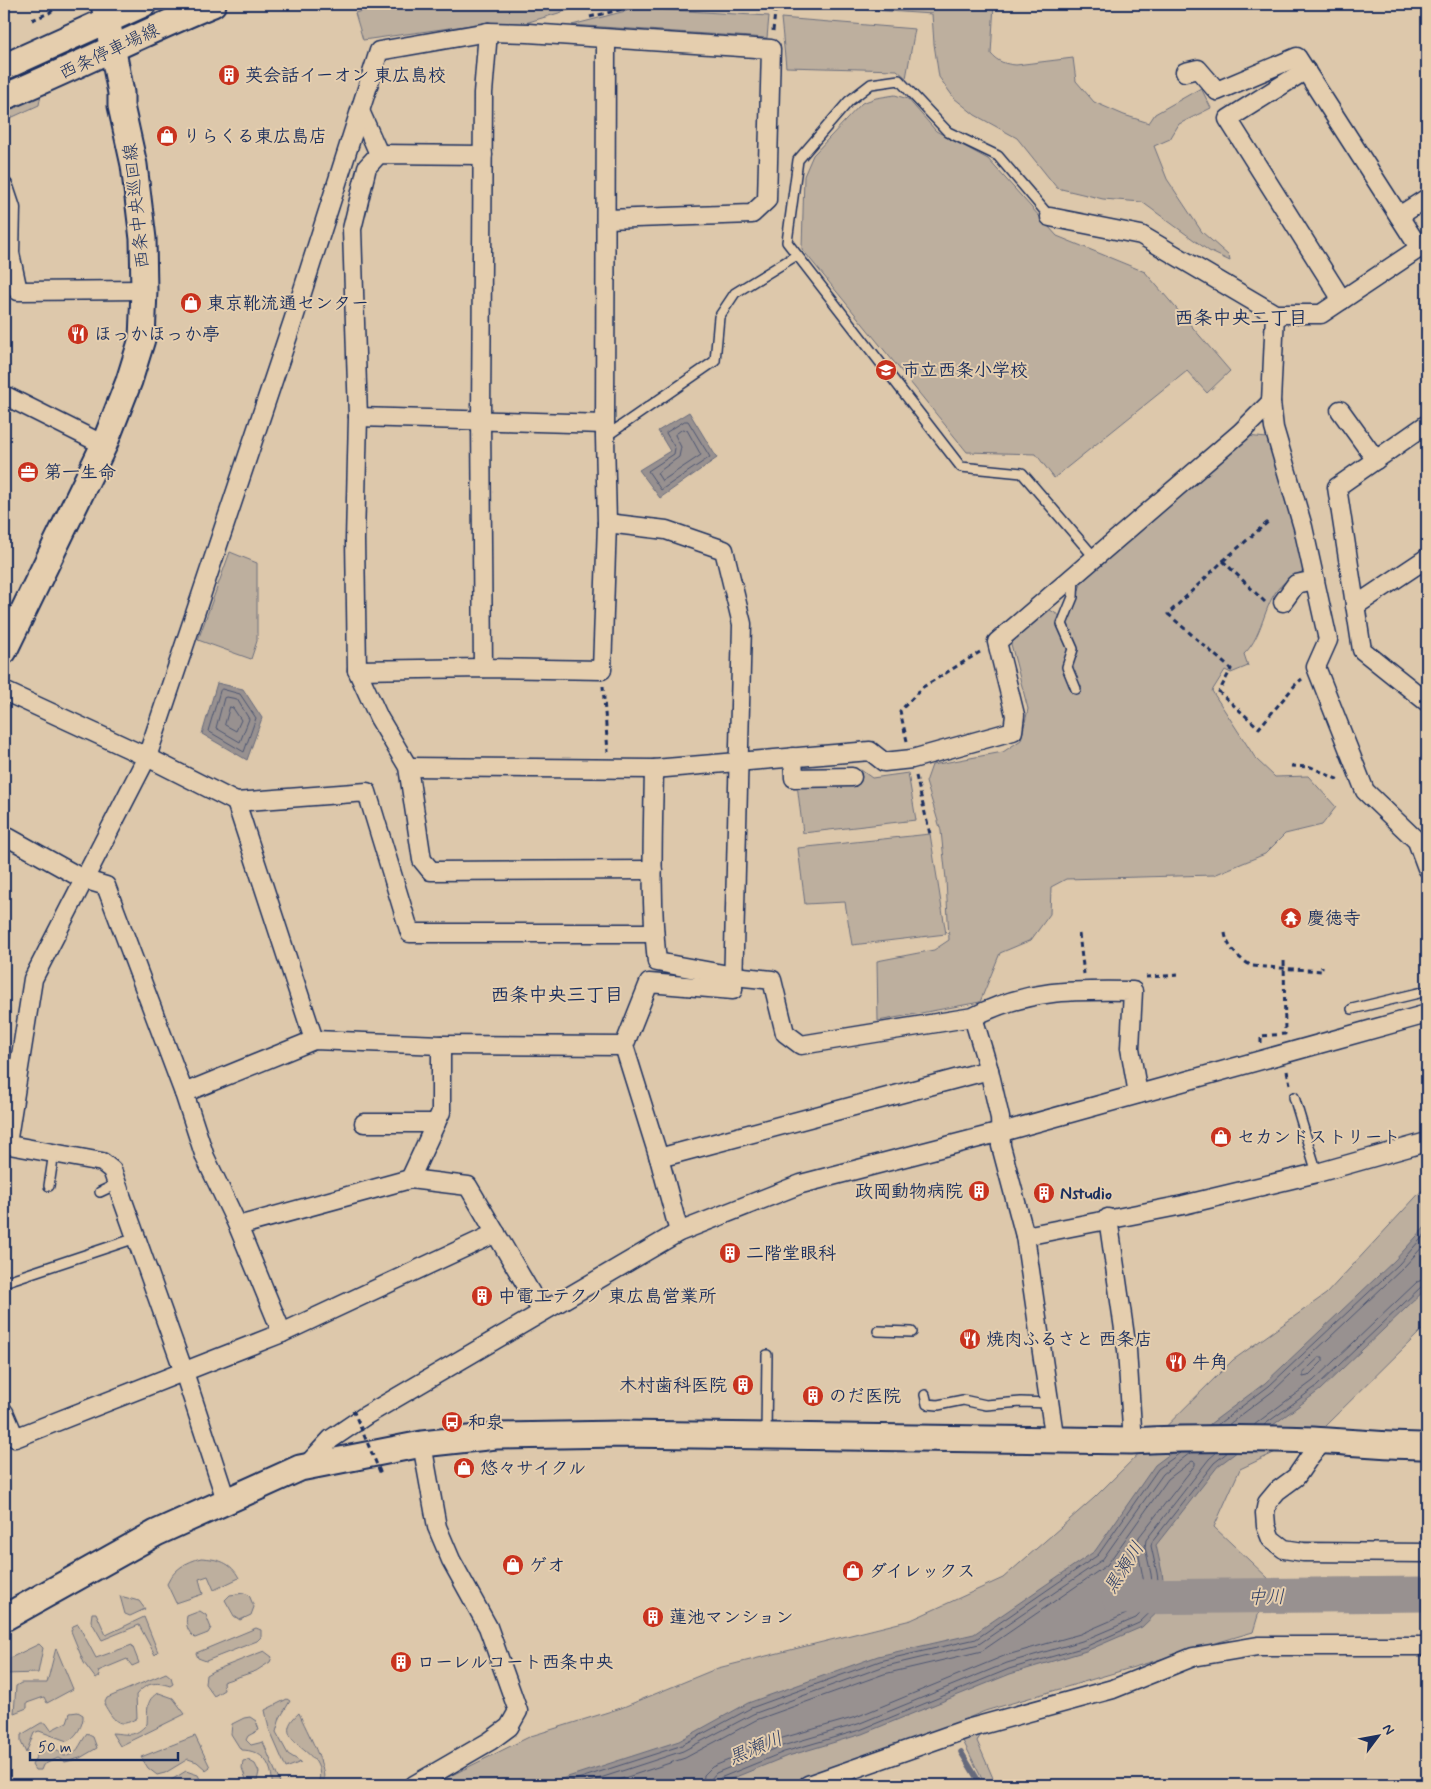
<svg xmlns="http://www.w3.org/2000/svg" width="1431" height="1789" font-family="Mynerve,'Klee One',sans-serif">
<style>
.green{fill:#bdaf9e;stroke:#6c6f7e}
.water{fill:#989190;stroke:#666a7c}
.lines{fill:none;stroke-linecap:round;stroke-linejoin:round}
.shore{stroke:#4d5672;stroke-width:1}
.stream{stroke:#666a7c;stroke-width:5.5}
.river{stroke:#989190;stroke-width:35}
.lane-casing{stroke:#1b2f5e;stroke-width:12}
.street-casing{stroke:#1b2f5e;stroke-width:21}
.secondary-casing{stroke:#1b2f5e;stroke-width:29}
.path{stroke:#1b2f5e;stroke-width:3;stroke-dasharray:5 4;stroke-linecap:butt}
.lane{stroke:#e5ceae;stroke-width:9}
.street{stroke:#e5ceae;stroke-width:18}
.secondary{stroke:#e5ceae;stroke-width:25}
.path-bridge{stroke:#1b2f5e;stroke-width:3;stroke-dasharray:5 4;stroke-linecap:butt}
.labels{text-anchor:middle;stroke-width:4;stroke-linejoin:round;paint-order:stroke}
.street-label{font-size:18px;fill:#1b2f5e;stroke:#e5ceae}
.poi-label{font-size:18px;font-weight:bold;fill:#1b2f5e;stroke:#e5ceae;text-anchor:start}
.neighbourhood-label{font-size:19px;font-weight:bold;fill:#1b2f5e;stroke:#e5ceae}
.water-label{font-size:19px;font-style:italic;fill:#2e3e66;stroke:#e5ceae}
</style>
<rect width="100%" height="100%" fill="#ddc8ab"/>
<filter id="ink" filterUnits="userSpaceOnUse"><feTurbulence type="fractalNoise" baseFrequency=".02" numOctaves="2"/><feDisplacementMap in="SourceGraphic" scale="10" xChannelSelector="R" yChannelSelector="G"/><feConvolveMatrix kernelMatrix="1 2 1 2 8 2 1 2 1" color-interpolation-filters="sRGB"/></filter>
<g filter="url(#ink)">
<g class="green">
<path d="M385,4H603L572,9L522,24L471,25L363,40L355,13Z"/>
<path d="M784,4H994L991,54C998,62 1005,64 1016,65L1073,58L1076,81L1094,102L1124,115L1149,123L1155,114L1201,88L1211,108L1179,124L1170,139L1154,146L1167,179L1202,232L1229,256L1230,261L1209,251L1142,202L1103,199L1057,188L1017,138L975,115L954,98L939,77L934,44L932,14Z"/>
<path d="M637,8L769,16L767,38L572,25Z"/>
<path d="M781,18L915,29L906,78L897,70L786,67Z"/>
<path d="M41,94L39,105L4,121V111Z"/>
<path d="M895,95L908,99L936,131L988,159L1057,236L1145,272L1230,371L1207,393L1187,371L1054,478L1036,454L967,452L802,249L804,176L813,155L862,103L876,98Z"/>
<path d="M1247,436L1267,438L1289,499L1306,570C1299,573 1291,577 1285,582C1263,599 1265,634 1244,654L1248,666L1231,673L1225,670L1212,691L1256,759L1275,777L1308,776L1336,807L1322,825L1285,834L1265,854L1214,875L1066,879L1051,887L1050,914L1031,940L1000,953L980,1002L878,1021L877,961L934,950L949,940L946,879L941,831L926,782L932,765L1003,752L1021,740L1028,709L1011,644L1045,607L1065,619L1076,599L1082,581Z"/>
<path d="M230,552L257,563V641L251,659L198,640Z"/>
<path d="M861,770L872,778L908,773L916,820L803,833L797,784Z"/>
<path d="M930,834L946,934L852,945L845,902L805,904L798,848Z"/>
<path d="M1427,1185V1325L1320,1431L1240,1469L1214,1527L1269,1579L1253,1632L985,1711L807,1785H432L531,1736L621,1708L718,1668L911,1620L1003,1578L1094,1498L1233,1360L1326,1294Z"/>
<path d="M201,1558C218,1559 231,1562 239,1578L214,1590L208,1576L199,1579L203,1594L176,1603L167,1584C174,1569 186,1562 201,1558Z"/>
<path d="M244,1593L249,1595L254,1607L251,1615L240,1620L234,1616L225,1600L230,1595Z"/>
<path d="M120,1596L139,1601L145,1609L130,1616L125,1614Z"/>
<path d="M200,1611L206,1615L211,1628L208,1633L195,1638C188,1632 185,1625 187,1616Z"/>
<path d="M92,1613H96L106,1635L144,1617L158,1652L155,1655L139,1625L102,1640L91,1621Z"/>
<path d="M78,1624L96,1658L132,1645L139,1663L132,1666L127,1659L98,1671L100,1676L96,1679L84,1663L71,1631L73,1626Z"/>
<path d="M256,1628L261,1630V1637L257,1641L206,1661L198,1658L196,1653Z"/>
<path d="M39,1644L43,1648L38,1673L5,1674L4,1695V1664L8,1659Z"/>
<path d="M56,1648L73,1689L47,1703L44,1697L27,1703V1708L14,1713L16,1686L21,1683H47Z"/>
<path d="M264,1651L272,1657L270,1662L256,1671L223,1682L224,1690L214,1696L205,1684L206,1675L213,1671Z"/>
<path d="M166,1673L171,1677L173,1684L170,1686C155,1681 146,1683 136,1695L137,1718C118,1730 113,1719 104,1704L107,1698Z"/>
<path d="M159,1693L173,1698L185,1714L120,1746L112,1733C129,1734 134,1738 147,1724C148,1712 145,1698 159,1693Z"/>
<path d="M287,1699L290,1701L280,1718L276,1732L288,1754L301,1762L286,1768L269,1729L265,1710Z"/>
<path d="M78,1712L83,1715C84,1724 76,1738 67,1741L39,1731L34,1733L26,1753L21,1742V1735L41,1723H46L51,1730L67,1722L70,1713Z"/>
<path d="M299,1713C306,1730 329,1769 323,1785H318C320,1777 321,1770 316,1762C305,1746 272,1736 299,1713Z"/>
<path d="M250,1717L256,1721L259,1730L248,1736L246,1740L251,1745L263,1742L281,1785H272C273,1765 263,1750 241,1750L231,1734L232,1724L244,1718Z"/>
<path d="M982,1733L977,1741L996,1785H985L962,1739Z"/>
<path d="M87,1734L93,1737L97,1748L80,1758L65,1762L58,1758L43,1765L41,1770H35L32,1765L42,1745L46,1744L56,1749L64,1756C78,1756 79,1744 87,1734Z"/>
<path d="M195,1736L210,1767L206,1770L197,1762L188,1759L165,1773L157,1775L148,1768L141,1757Z"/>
<path d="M248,1760L255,1764L259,1772L256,1785H248L242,1768L243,1761Z"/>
<path d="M186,1771L198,1775L201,1781L193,1785H163Z"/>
</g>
<g class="water">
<path d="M689,412L717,458L660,498L639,470L670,451L658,431Z"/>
<path d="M217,683L243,689L262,718L247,760L202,734Z"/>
<path d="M1427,1225V1288L1320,1390L1218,1466L1156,1545L1162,1572L1166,1604L1142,1627L1086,1651L1010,1674L862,1734L785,1757L716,1785H543L679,1741L748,1703L878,1656L974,1634L1095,1551L1155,1465L1265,1383L1395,1260Z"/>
</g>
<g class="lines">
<g class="shore">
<path d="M685,421H688L710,457L661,490L648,471L674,454L675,448L666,433Z"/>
<path d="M683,429L687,430L701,455L662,481L657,473L679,457L681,447L675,435Z"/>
<path d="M222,689L240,694L256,718L244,752L208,731L220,691Z"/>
<path d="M227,697L237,699L249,719L240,742L216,728L224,698Z"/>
<path d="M230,707L233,708L241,720L236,731L225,725Z"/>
<path d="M1320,1357H1323V1361L1308,1376L1303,1377V1373Z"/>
<path d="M1217,1425L1269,1386L1399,1264L1427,1232"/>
<path d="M1228,1425L1273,1391L1403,1268L1427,1242"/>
<path d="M1254,1425L1313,1381L1417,1282L1427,1278"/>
<path d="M1264,1425L1317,1386L1422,1286L1427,1285"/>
<path d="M559,1785L680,1746L751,1708L880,1661L976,1639L1098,1555L1158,1469L1180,1453"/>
<path d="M579,1785L683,1751L753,1714L882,1667L979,1644L1102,1560L1163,1474L1190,1453"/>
<path d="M603,1785L685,1758L756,1720L884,1674L982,1651L1107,1565L1168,1479L1192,1461L1195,1462V1465L1139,1537C1135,1549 1145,1581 1146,1596L1131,1612L1080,1634L1004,1656L856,1717L779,1739L712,1767L704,1775L703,1785"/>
<path d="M710,1785L711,1779L716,1773L782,1746L858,1724L1007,1663L1082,1641L1136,1618L1154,1599L1151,1574L1145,1547L1146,1540L1209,1459L1217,1452"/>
<path d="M716,1785L717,1781L720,1778L784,1752L860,1730L1009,1669L1085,1647L1139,1623L1161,1602L1157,1573L1151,1546L1152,1542L1214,1463L1228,1452"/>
</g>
<path class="stream" d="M961,1752L981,1785"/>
<path class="river" d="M1119,1597L1427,1594"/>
<g class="lane-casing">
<g id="lane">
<path d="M1050,217L998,156L948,132L899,80L871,84L849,101L798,160L787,242L961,467L1022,473L1095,558"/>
<path d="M605,437L715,361L719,317L735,293L797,255"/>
<path d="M1074,576L1073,597L1062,624L1073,649L1067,667L1076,689"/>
<path d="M1352,1009L1427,991"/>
<path d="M1294,1097L1317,1173"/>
<path d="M49,1186L54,1152"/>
<path d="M100,1192L117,1184"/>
<path d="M4,1282L136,1238"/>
<path d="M878,1331L912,1332"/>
<path d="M925,1395L927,1404L938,1405L963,1400L986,1405L1021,1402L1048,1403"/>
<path d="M766,1435L767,1355"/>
</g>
</g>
<g class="street-casing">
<g id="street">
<path d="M1306,70L1228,119L1342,300"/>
<path d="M1185,72L1198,69L1217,91L1297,57L1420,249"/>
<path d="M360,111L379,154"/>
<path d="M483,155L379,154L367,167L352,229L358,417L355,540L357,670L379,718L408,767L422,860L431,871L653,870"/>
<path d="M4,187L11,208L10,253L18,291L144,290"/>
<path d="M1399,216L1427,198"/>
<path d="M1050,217L1141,235L1275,314H1321L1427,243"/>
<path d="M1275,314L1271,402L1274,428L1303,527L1328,640L1316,667L1365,791L1417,841L1427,868"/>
<path d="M4,395L104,445"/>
<path d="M1340,410L1376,460"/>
<path d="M358,417L605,424"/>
<path d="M1427,424L1337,487L1362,650L1427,702"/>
<path d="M607,523L666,530L724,550L742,624L733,990L649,983L624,1046L659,1158L679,1232"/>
<path d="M1283,602L1296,584L1315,580"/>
<path d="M1355,606L1427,558"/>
<path d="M483,668L481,420L483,93L488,32"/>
<path d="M357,670L483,668L602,670L607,523L605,437L606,39"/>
<path d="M4,691L147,757L236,802L367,792L410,933H654"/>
<path d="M793,757L794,778L852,777"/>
<path d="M408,767L654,769L870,751L884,762L912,759L1013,731L1015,715L997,642L1241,432L1271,402"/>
<path d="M654,769C653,833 650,898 657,962L734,976L772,980L785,1033L801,1045L973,1017L989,1070L1000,1118L1001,1146L1025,1236L1053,1428V1439"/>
<path d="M236,802L314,1040"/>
<path d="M4,835L83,879L106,886L184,1093L205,1157L238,1226L282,1333"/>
<path d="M973,1017C1028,989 1073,990 1133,991L1130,1048L1138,1094"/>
<path d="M441,1045L624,1046"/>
<path d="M184,1093L314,1040L441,1045V1112L410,1179"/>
<path d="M364,1123H436"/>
<path d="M4,1144L102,1162L112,1170L184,1372L226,1500"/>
<path d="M7,1144L33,979L147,757L293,321L379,51L488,32L528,33L771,49L767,200L752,214L607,219"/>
<path d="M659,1158L989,1070"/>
<path d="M1108,1218L1127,1350L1132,1428L1131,1441"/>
<path d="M238,1226L410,1179L468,1186L542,1312"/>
<path d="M1025,1236L1183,1205L1317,1173L1427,1142"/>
<path d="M4,1412L15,1438L282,1333L496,1233"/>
<path d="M1324,1441L1311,1455L1296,1477L1277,1491L1267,1503L1265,1513L1266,1526L1271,1539L1284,1549L1303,1552L1427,1553"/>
<path d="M306,1466L331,1439L365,1416L679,1232L801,1184L1009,1130L1427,1014"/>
<path d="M414,1785L490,1741L509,1727L518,1711L488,1627L451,1560L437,1527L422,1444"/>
<path d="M808,1785L967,1729L1113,1689L1193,1657L1258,1646H1427"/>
</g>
</g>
<g class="secondary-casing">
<g id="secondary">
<path d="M4,67L143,4"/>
<path d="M4,97C74,68 142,33 213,4"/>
<path d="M4,651L104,445L129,381L142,339L144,290L143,239L134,165L121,106V93L104,4"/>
<path d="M4,1618L156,1533L300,1468L422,1444L496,1436L620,1434L1131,1441C1192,1438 1253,1438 1313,1440C1351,1442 1389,1446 1427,1446"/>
</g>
</g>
<g class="path">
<path d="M590,17L643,4"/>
<path d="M32,20L49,13L62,4"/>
<path d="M773,31L775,12"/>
<path d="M1223,561L1269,521"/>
<path d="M1265,602L1223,561L1168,614L1231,669L1219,692L1259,728L1296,684L1302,679"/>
<path d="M603,686L608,752"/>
<path d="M907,741L900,711L923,687L980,652"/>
<path d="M1291,766L1311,767L1341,781"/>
<path d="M916,776L930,834"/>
<path d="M1225,933C1227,947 1239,959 1252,966L1322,971V966"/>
<path d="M1079,934L1084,974"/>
<path d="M1146,977L1180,975"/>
<path d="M1261,1043V1036L1285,1034L1284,957"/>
<path d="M1287,1071L1290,1084"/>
</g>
<use href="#lane" class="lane"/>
<use href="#street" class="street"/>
<use href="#secondary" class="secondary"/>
<path class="path-bridge" d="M353,1410L381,1474"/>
</g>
</g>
<defs>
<g id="building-disc" transform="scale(1.125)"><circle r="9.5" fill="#c8321e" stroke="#e5ceae"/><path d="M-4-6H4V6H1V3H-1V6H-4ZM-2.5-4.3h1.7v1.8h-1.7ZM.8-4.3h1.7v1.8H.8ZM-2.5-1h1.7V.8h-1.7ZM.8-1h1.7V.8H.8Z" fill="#fff"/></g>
<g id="shop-disc" transform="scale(1.125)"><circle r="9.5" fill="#c8321e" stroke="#e5ceae"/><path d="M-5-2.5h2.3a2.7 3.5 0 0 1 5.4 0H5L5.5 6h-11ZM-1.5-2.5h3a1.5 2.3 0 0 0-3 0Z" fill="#fff"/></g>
<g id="restaurant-disc" transform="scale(1.125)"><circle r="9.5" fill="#c8321e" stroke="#e5ceae"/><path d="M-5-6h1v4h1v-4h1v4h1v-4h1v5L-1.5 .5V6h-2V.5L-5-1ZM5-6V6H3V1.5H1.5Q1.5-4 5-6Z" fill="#fff"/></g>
<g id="school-disc" transform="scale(1.125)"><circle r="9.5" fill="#c8321e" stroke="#e5ceae"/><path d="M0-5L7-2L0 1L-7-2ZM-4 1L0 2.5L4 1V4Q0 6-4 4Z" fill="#fff"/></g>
<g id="office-disc" transform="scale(1.125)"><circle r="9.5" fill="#c8321e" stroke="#e5ceae"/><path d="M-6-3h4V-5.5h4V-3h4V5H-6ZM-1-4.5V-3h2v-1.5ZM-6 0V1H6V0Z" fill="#fff"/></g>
<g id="temple-disc" transform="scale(1.125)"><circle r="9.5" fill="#c8321e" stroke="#e5ceae"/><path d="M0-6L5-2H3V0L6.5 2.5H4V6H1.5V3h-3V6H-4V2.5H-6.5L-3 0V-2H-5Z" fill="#fff"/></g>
<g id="bus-disc" transform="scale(1.125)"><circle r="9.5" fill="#c8321e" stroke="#e5ceae"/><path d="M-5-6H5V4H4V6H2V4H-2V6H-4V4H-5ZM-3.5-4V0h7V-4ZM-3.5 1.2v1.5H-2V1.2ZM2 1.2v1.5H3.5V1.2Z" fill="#fff"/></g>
</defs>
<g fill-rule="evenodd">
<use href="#building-disc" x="229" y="75"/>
<use href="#shop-disc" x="167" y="136"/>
<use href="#shop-disc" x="191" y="303"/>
<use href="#restaurant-disc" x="78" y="334"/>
<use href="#school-disc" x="886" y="370"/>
<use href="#office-disc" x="28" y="472"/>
<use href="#temple-disc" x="1291" y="918"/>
<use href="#shop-disc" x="1221" y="1137"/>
<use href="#building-disc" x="979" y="1191"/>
<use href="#building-disc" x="1044" y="1193"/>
<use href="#building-disc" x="730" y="1253"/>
<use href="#building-disc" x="482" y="1296"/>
<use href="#restaurant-disc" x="970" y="1339"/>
<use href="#restaurant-disc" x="1176" y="1362"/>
<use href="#building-disc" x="743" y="1385"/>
<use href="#building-disc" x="813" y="1396"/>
<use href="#bus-disc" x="452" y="1422"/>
<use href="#shop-disc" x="464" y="1468"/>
<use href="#shop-disc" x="513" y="1565"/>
<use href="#shop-disc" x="853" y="1571"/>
<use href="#building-disc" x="653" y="1617"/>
<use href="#building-disc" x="401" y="1662"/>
</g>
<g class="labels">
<g class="street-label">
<text transform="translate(109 51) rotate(-25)" y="6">西条停車場線</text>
<text transform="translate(136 206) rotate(-96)" y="6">西条中央巡回線</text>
</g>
<g class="poi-label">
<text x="245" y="81">英会話イーオン 東広島校</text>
<text x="183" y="142">りらくる東広島店</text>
<text x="207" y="309">東京靴流通センター</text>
<text x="94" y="340">ほっかほっか亭</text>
<text x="902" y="376">市立西条小学校</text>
<text x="44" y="478">第一生命</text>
<text x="1307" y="924">慶徳寺</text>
<text x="1237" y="1143">セカンドストリート</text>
<text x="963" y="1197" text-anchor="end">政岡動物病院</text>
<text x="1060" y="1199">Nstudio</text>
<text x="746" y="1259">二階堂眼科</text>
<text x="498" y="1302">中電工テクノ 東広島営業所</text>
<text x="986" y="1345">焼肉ふるさと 西条店</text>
<text x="1192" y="1368">牛角</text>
<text x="727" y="1391" text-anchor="end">木村歯科医院</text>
<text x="829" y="1402">のだ医院</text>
<text x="468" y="1428">和泉</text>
<text x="480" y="1474">悠々サイクル</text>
<text x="529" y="1571">ゲオ</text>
<text x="869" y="1577">ダイレックス</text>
<text x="669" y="1623">蓮池マンション</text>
<text x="417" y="1668">ローレルコート西条中央</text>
</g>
<g class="neighbourhood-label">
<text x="1241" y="324">西条中央二丁目</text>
<text x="557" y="1001">西条中央三丁目</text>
</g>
<g class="water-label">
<text transform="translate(1123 1567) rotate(-57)" y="7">黒瀬川</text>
<text transform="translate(1266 1596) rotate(-1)" y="7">中川</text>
<text transform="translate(755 1747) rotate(-22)" y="7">黒瀬川</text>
</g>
</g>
<rect width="1431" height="1789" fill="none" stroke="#e5ceae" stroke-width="20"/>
<rect x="10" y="10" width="1411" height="1769" fill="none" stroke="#1b2f5e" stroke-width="2" filter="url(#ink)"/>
<g transform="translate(1378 1736) rotate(58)" stroke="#e5ceae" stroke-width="4" paint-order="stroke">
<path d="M0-4L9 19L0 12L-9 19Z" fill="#1b2f5e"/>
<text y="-8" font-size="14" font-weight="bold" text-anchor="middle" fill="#1b2f5e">N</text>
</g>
<path d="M30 1752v8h148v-8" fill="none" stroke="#1b2f5e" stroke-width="2.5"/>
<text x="38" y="1752" font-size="15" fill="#1b2f5e" stroke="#e5ceae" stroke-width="4" paint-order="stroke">50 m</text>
</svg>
